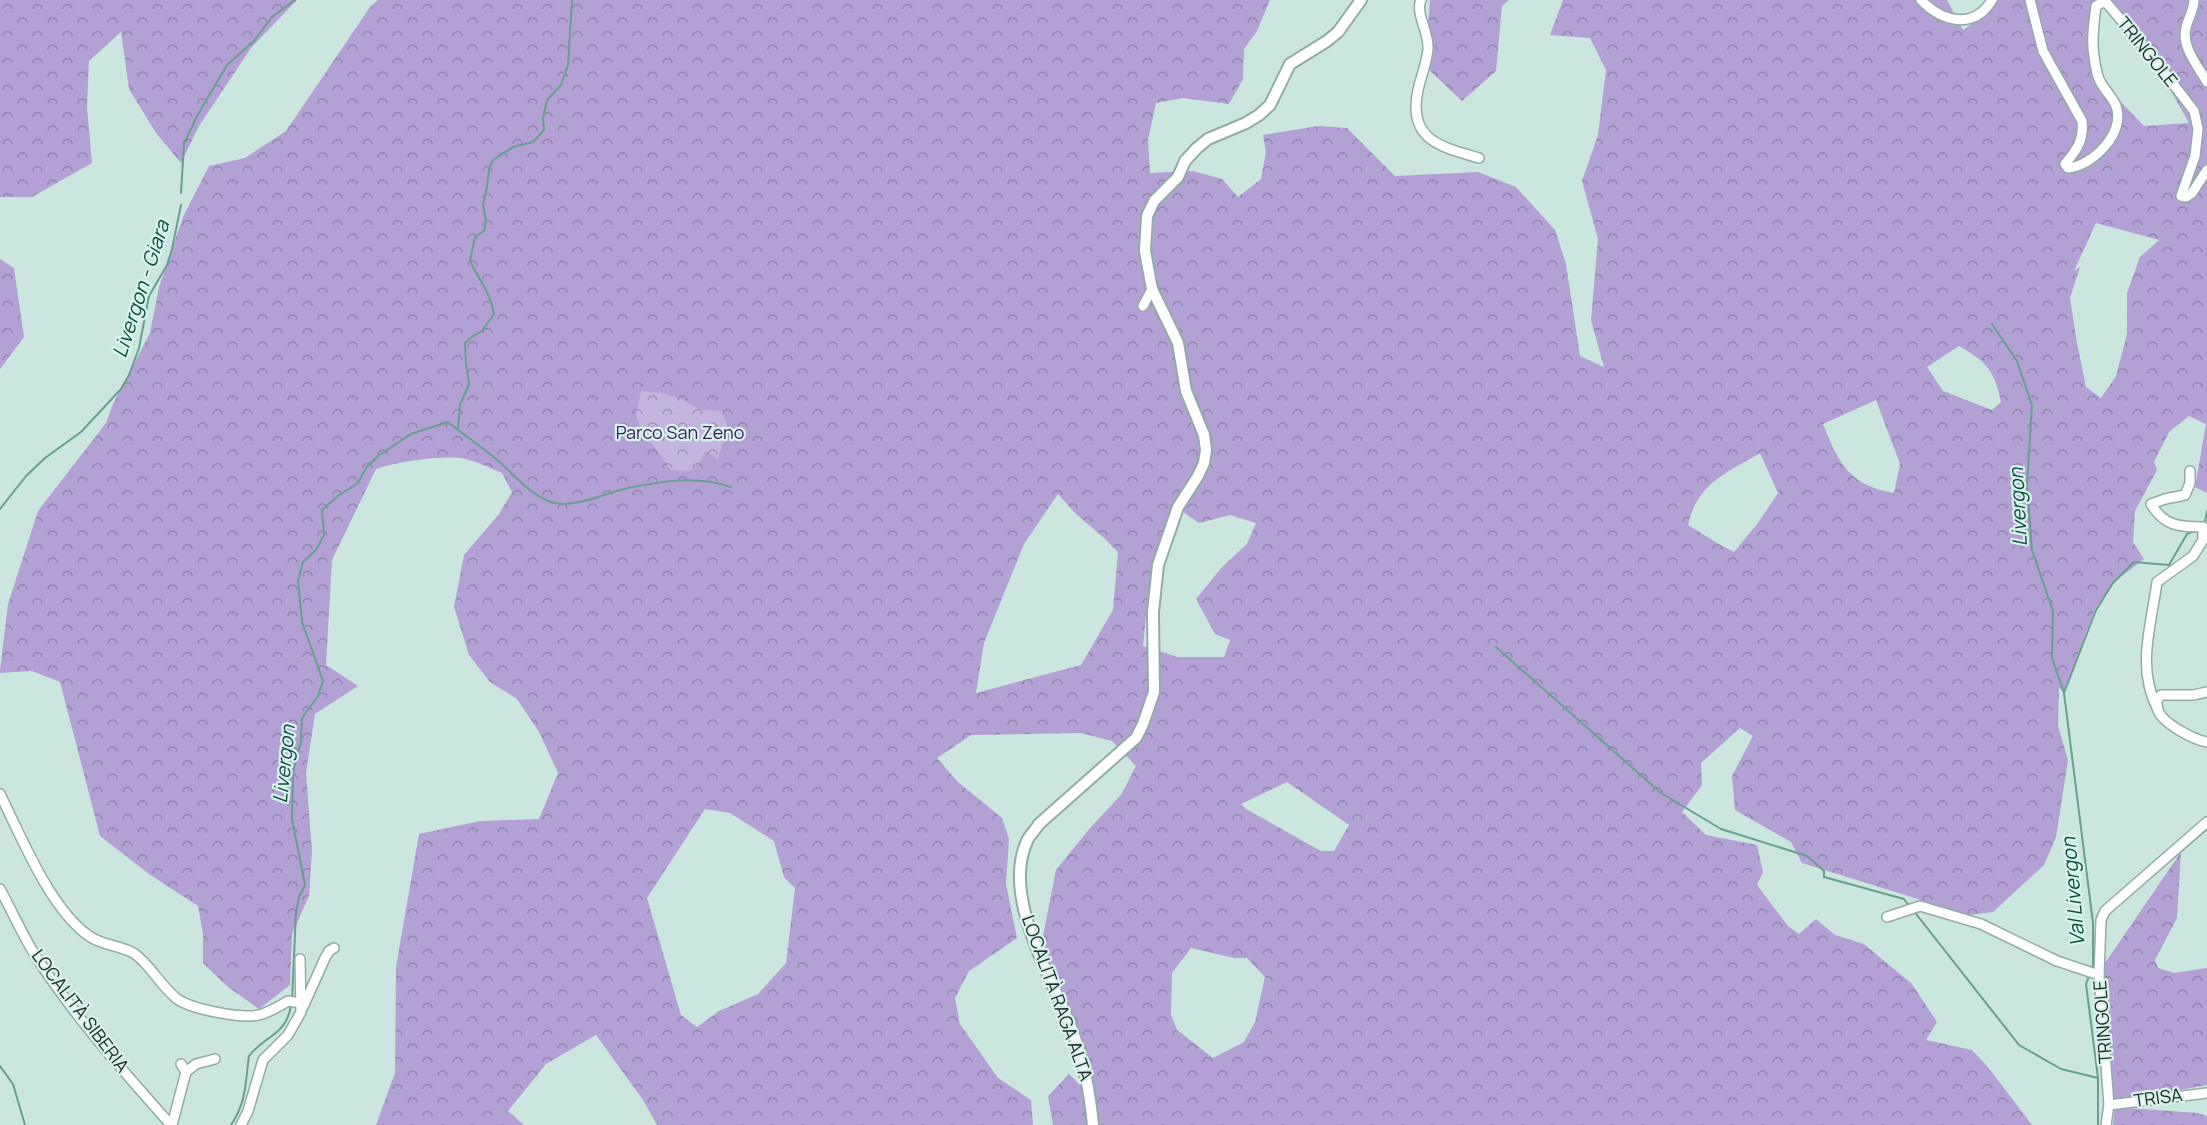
<svg xmlns="http://www.w3.org/2000/svg" width="2207" height="1125" font-family="Manrope,sans-serif">
<style>
.forest{fill:url(#forest-crowns);fill-rule:evenodd}
.park{fill:url(#park-crowns)}
.lines{fill:none;stroke-linecap:round;stroke-linejoin:round}
.stream{stroke:#699f90;stroke-width:2}
.minor-casing{stroke:#92aca5;stroke-width:12}
.tertiary-casing{stroke:#92aca5;stroke-width:14}
.minor{stroke:#fff;stroke-width:9}
.tertiary{stroke:#fff;stroke-width:10}
.labels{text-anchor:middle;stroke-width:4.5;stroke-linejoin:round;paint-order:stroke}
.street-label{font-size:18px;fill:#1f2926;stroke:#d8f3eb}
.park-label{font-size:18px;fill:#381c5b;stroke:#d8f3eb}
.water-label{font-size:20px;font-style:italic;fill:#0e4c40;stroke:#d8f3eb}
</style>
<defs>
<pattern id="forest-crowns" width="20" height="18" patternUnits="userSpaceOnUse" patternTransform="scale(1.5)"><rect width="20" height="18" fill="#b3a1d6"/><path d="M2 6a3 3 0 1 1 6 0M12 15a3 3 0 1 1 6 0" fill="none" stroke="#9183ad"/></pattern>
<pattern id="park-crowns" width="20" height="18" patternUnits="userSpaceOnUse" patternTransform="scale(1.5)"><rect width="20" height="18" fill="#c3b5df"/><path d="M2 6a3 3 0 1 1 6 0M12 15a3 3 0 1 1 6 0" fill="none" stroke="#9e93b5"/></pattern>
</defs>
<rect width="100%" height="100%" fill="#cbe6de"/>
<g class="forest">
<path d="M0,0H297L251,48L199,126L181,163L156,133L129,89L121,32L89,61L87,107L92,163L32,197H0Z"/>
<path d="M378,0H1270L1257,31L1244,49L1243,79L1229,104L1183,98L1156,103L1148,140L1150,173L1193,171L1222,179L1238,197L1261,179L1266,152L1263,135L1318,126L1347,128L1395,176L1478,172L1516,187L1555,230L1566,264L1580,356L1604,367L1591,320L1598,239L1582,181L1598,135L1606,70L1590,38L1550,35L1563,0H1947L1963,30L1989,12L1988,0H2207V493L2195,487L2206,424L2189,416L2169,432L2154,462L2157,470L2135,511L2133,542L2144,559L2113,583L2095,609L2064,692L2059,688L2058,726L2068,760L2056,837L2044,865L1993,912L1969,915L1802,863L1791,842L1735,810L1732,776L1753,736L1740,728L1701,763L1702,785L1682,812L1706,835L1757,845L1763,872L1757,885L1788,926L1799,934L1816,919L1835,935L1864,944L1912,984L1937,1022L1926,1040L1972,1050L1988,1067L2032,1125H1100L1078,1030L1042,941L1056,870L1090,828L1121,795L1136,766L1112,741L1081,733L971,735L937,758L958,782L1002,818L1009,839L1006,884L1017,938L969,971L955,998L960,1024L998,1078L1031,1100L1033,1125H657L643,1100L596,1035L546,1064L508,1111L524,1125H376L395,1073L396,967L419,834L480,821L539,819L558,773L539,732L517,699L490,682L469,655L454,607L464,555L499,514L512,492L502,473C490,468 478,462 466,459C447,454 394,462 376,469L332,560L326,665L358,686L315,714L306,773L312,851L309,896L292,934L290,985L259,1009L228,987L203,963V934L198,906L149,874L100,836L60,682L32,671L0,673V670L8,604L38,511L106,423L113,404L150,333L159,287L183,217L209,166L245,158L286,131L370,7ZM2105,1L2150,54L2189,123L2144,126L2099,79L2094,22L2096,6ZM2096,223L2159,240L2140,257L2127,293V334L2116,376L2101,398L2086,387L2077,343L2070,298L2080,267L2074,271ZM1959,346C1988,363 1994,370 2001,402L1992,410L1943,391L1927,367ZM1876,400L1900,464L1894,493C1849,485 1839,464 1823,424ZM1760,453L1778,493L1758,523L1734,552L1717,543L1688,525C1698,482 1726,474 1760,453ZM1058,494L1076,514L1104,538L1118,552L1113,610L1081,665L976,693L984,643L1024,544ZM1175,506L1199,523L1230,515L1256,523L1247,544L1222,567L1196,599L1215,634L1230,640L1224,657H1178L1143,646L1150,577L1164,532ZM1287,782L1349,825L1334,851H1321L1246,809L1241,804ZM705,809L730,813L774,841L784,877L795,888L786,963L758,994L719,1011L697,1027L681,1015L647,898ZM1191,948L1234,958H1247L1265,977L1255,1022L1244,1042L1213,1058L1177,1030L1171,1015L1172,973Z"/>
<path d="M1430,0H1509L1502,6L1496,71L1462,101L1425,66Z"/>
<path d="M0,259L14,268L24,337L0,369Z"/>
<path d="M2181,852L2177,918L2155,960L2158,968L2174,973L2207,968V1085L2113,1102L2103,966Z"/>
<path d="M1069,1074L1092,1097L1096,1125H1053L1048,1096Z"/>
<path d="M2115,1107L2198,1113L2207,1116V1125H2113Z"/>
</g>
<path class="park" d="M641,391L663,393L683,400L701,410L722,411L728,428L718,459L705,451L701,461L690,471L671,470L640,427L636,415Z"/>
<g class="lines">
<g class="stream">
<path d="M181,193L184,144L197,116L227,65L254,41L272,17L295,0"/>
<path d="M1992,324L2017,361L2032,405L2027,485L2032,550L2053,611L2052,658L2064,693L2093,923V965L2091,971"/>
<path d="M458,429L460,405L469,384L466,363L465,343L473,336L482,331L494,314C491,293 479,280 470,261L475,237L484,231L486,221L483,205L487,187L489,169L493,160L513,147L533,142L544,130L543,118L547,100L561,85L568,65L572,0"/>
<path d="M0,509L26,476L45,458L81,432L121,389L129,375L139,348L149,296L167,265L172,249L181,205"/>
<path d="M2205,522L2207,511"/>
<path d="M1496,647L1661,793L1721,829L1807,856L1824,871V877L1904,899L1909,906"/>
<path d="M2064,693L2096,610L2113,583L2134,562L2169,565L2187,534L2194,531"/>
<path d="M2150,878L2207,829"/>
<path d="M1913,910L2019,1045L2061,1069L2098,1078"/>
<path d="M2089,976L2086,984L2098,1078V1125"/>
<path d="M292,1000L296,912L299,897L305,885L292,819L293,772L301,741L302,718L318,696L323,681L302,622L298,581L303,562L316,550L324,535L322,510L339,495L358,483L366,468L378,456L411,434L448,422C463,434 480,446 495,458C513,473 526,491 548,501C571,511 605,493 628,488C662,481 698,475 731,487"/>
<path d="M0,1066L13,1084L25,1125"/>
<path d="M231,1125C247,1101 245,1083 249,1056C264,1036 287,1035 291,1005"/>
</g>
<g class="minor-casing">
<g id="minor">
<path d="M1421,0C1415,13 1429,32 1428,49C1427,63 1421,76 1418,90C1407,140 1441,147 1479,158"/>
<path d="M1921,0C1942,22 1974,30 1992,0"/>
<path d="M2030,0L2043,51L2082,121C2084,140 2077,150 2065,164L2068,168C2092,166 2126,133 2116,106C2112,96 2103,89 2099,79C2096,72 2095,63 2094,56C2091,41 2094,22 2096,6L2105,1L2150,54L2194,111L2198,129L2195,156L2181,196L2186,197L2192,193L2207,170"/>
<path d="M2194,0C2194,10 2188,18 2186,28C2181,47 2198,66 2207,82"/>
<path d="M1143,306L1152,289"/>
<path d="M2207,692L2193,695H2161L2157,700C2157,703 2157,707 2158,710C2162,723 2194,740 2207,742"/>
<path d="M2158,710C2136,668 2151,627 2157,582L2193,556L2203,540V527C2179,527 2164,526 2151,504L2165,499L2185,495L2190,483V471"/>
<path d="M0,794C21,836 50,909 89,936C103,946 121,945 135,954C151,966 160,985 176,998C189,1009 242,1019 259,1015C270,1012 278,1007 288,1001L301,1003"/>
<path d="M0,889C12,911 22,934 35,955C74,1016 123,1071 171,1125"/>
<path d="M1887,917L1920,906L1981,924L2057,961L2099,975"/>
<path d="M303,1007L325,958L329,951L334,948"/>
<path d="M186,1072L196,1064L215,1059"/>
<path d="M2109,1105L2207,1093"/>
<path d="M172,1125L186,1072L181,1064"/>
<path d="M241,1125L248,1111L263,1060L288,1035L301,1012L300,959"/>
<path d="M2106,1125L2109,1105L2099,975L2101,920L2105,911L2207,822"/>
</g>
</g>
<g class="tertiary-casing">
<path id="tertiary" d="M1093,1125C1090,1094 1085,1065 1074,1035C1055,981 999,897 1028,839C1031,834 1036,829 1039,824L1136,738L1143,724L1154,692L1153,612L1158,565L1178,507L1198,476L1204,463L1206,450L1204,435L1186,391L1178,343L1152,289L1145,251L1147,216L1154,201L1178,177L1185,161L1197,148L1208,139L1246,123L1259,115L1270,105L1290,64L1327,41L1338,32L1361,0"/>
</g>
<use href="#minor" class="minor"/>
<use href="#tertiary" class="tertiary"/>
</g>
<g class="labels">
<g class="street-label">
<text transform="translate(2147 52) rotate(51)" y="6">TRINGOLE</text>
<text transform="translate(1057 998) rotate(70)" y="6">LOCALITÀ RAGA ALTA</text>
<text transform="translate(80 1011) rotate(53)" y="6">LOCALITÀ SIBERIA</text>
<text transform="translate(2103 1022) rotate(-94)" y="6">TRINGOLE</text>
<text transform="translate(2158 1098) rotate(-8)" y="6">TRISA</text>
</g>
<g class="park-label">
<text x="680" y="439">Parco San Zeno</text>
</g>
<g class="water-label">
<text transform="translate(141 289) rotate(-72)" y="7">Livergon - Giara</text>
<text transform="translate(2018 507) rotate(-93)" y="7">Livergon</text>
<text transform="translate(284 764) rotate(-84)" y="7">Livergon</text>
<text transform="translate(2073 892) rotate(-95)" y="7">Val Livergon</text>
</g>
</g>
</svg>
